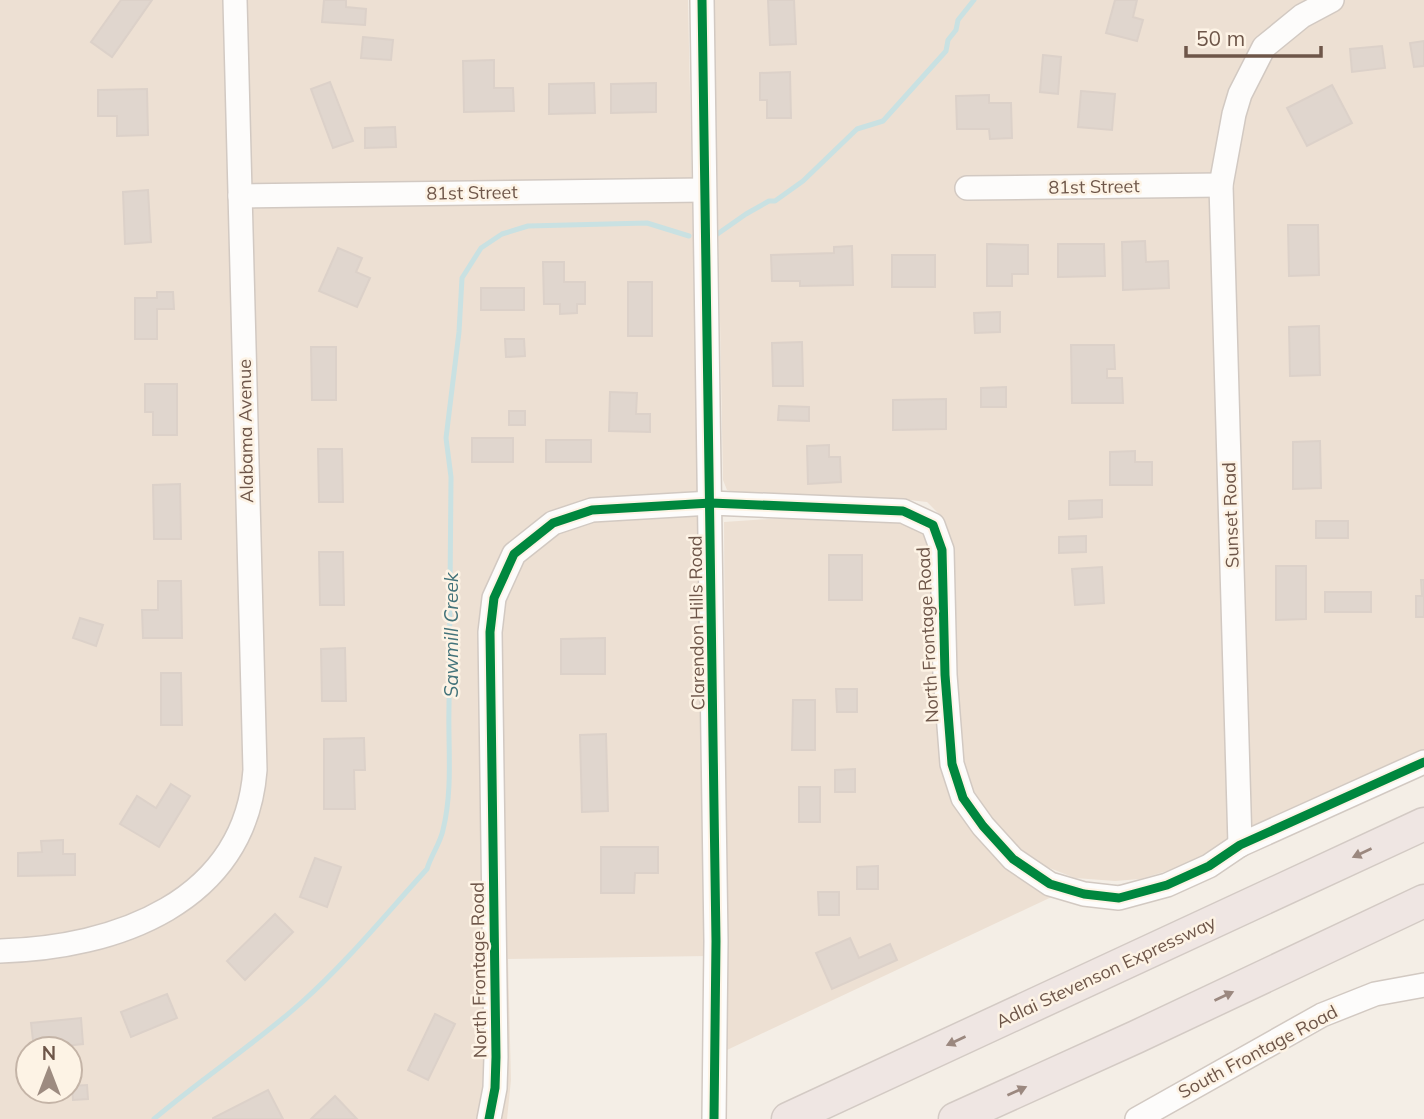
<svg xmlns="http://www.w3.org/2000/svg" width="1424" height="1119" font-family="Mulish,sans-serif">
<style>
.residential{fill:#ede0d3;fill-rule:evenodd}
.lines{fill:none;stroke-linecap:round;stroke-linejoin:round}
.stream{stroke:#c9e1e2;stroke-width:5}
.building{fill:#e0d6ce;stroke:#dcd1c9;stroke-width:2}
.minor-casing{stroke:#d2c9c2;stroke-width:26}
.highway-casing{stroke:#d3cac4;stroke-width:35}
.minor{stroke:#fdfcfb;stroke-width:23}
.highway{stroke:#efe6e3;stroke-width:32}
.cycleway-casing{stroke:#fdf3e5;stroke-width:13}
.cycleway{stroke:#00873e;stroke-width:9}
.oneway{fill:#9b887f}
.labels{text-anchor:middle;stroke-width:5;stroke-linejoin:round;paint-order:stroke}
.street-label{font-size:18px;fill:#6e5649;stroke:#fdf3e5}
.water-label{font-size:19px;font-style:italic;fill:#43737a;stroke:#fdf3e5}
</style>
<rect width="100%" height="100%" fill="#f4eee6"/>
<g class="residential">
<path d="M0,0H688L708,956L508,959L511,1080L507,1119H0ZM28,1049H70V1091H28Z"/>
<path d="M714,0H1424V752L1184,866L1140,879L1115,881L1075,878L1047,867L1022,852L998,828L977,798L963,765L956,724L947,531L940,515L927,502L891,498L741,494L727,490L723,480Z"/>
<path d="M813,516L902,520L922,530L930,556L945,770L957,808L991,853L1016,871L1058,894L727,1050L724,522Z"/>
</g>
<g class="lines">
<g class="stream">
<path d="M716,235L746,214L769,201H775L803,181L857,129L883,121L946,51L948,40L956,30L958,20L974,0"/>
<path d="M154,1119C202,1078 255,1044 302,1002C347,962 386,914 427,869C431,855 440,844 443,830C453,789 448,749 449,707C449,631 450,554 451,477L446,438L459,332L462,278L481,248L502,234L528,226L647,223L689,236"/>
</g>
</g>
<g class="building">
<path d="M121,0H152L112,57L91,42Z"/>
<path d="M324,0H346V7L366,9L365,25L322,22Z"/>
<path d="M768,0H794L796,44L770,45Z"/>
<path d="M1115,0H1137L1133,17L1143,20L1137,41L1106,33Z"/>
<path d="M363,37L393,40L391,60L361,58Z"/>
<path d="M1424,41V66L1414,67L1410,43Z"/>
<path d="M1382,46L1385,68L1352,72L1350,49Z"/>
<path d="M1043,55L1061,57L1058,94L1040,92Z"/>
<path d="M494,60V88H513L514,111L464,112L463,61Z"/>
<path d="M790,72L791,118H767V100H760V73Z"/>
<path d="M330,82L353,141L333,148L311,89Z"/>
<path d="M594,83L595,113L549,114V84Z"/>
<path d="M656,83V112L611,113V84Z"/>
<path d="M1332,85L1352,123L1307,146L1287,108Z"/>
<path d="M147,89L148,135L117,136V116H98V90Z"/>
<path d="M1081,91L1115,94L1112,130L1078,127Z"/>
<path d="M989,95V103H1011L1012,138L990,139L989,129H957L956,96Z"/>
<path d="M395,127L396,147L365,148V128Z"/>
<path d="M148,190L151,242L125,244L123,192Z"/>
<path d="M1288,225H1318L1319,275L1289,276Z"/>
<path d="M1145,241L1146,262L1168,261L1169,288L1123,290L1122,242Z"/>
<path d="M987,244L1028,245V274H1012V286H987Z"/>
<path d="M1058,244H1104L1105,276L1058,277Z"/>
<path d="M852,246L853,285L800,286V281H772L771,255L834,253V247Z"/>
<path d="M338,248L362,258L356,272L370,278L357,307L319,291Z"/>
<rect x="892" y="255" width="43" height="32"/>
<path d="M543,262H564V282H585V304H577V313L560,314V304H544Z"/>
<rect x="628" y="282" width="24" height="54"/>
<rect x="481" y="288" width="43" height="22"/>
<path d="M157,292H173L174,309H157V339H135V298H157Z"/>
<path d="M1000,312V332L975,333L974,313Z"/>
<path d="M1319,326L1320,375L1290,376L1289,327Z"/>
<path d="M505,339H524L525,356L506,357Z"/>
<path d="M802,342L803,386H773L772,343Z"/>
<path d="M1071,345H1114L1115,369H1107V378H1122L1123,403H1072Z"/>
<path d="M311,347H336V400H312Z"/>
<path d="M145,384H177V435H153V412H145Z"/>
<path d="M1006,387V407H981V388Z"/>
<path d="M610,392L637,393L636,414H650V432L609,431Z"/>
<path d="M946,399V429L893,430V400Z"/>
<path d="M779,406L809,407V421L778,420Z"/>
<rect x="509" y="411" width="16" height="14"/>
<rect x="472" y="438" width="41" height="24"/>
<rect x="546" y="440" width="45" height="22"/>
<path d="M1320,441L1321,488L1293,489V442Z"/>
<path d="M829,445V457H840L841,482L808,484L807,446Z"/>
<path d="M318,449H342L343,502H319Z"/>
<path d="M1135,451V462H1152V485H1110V452Z"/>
<path d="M180,484L181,539H154L153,485Z"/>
<path d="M1102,500V517L1069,519V501Z"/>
<rect x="1316" y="521" width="32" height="17"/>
<path d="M1086,536V552L1059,553V537Z"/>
<path d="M319,552H343L344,605H320Z"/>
<rect x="829" y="555" width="33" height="45"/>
<path d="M1276,566H1306V619L1276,620Z"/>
<path d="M1102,567L1104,603L1075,605L1072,569Z"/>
<path d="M1421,580H1424V617H1416V596H1422Z"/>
<path d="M158,581H181L182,638H143L142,610H158Z"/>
<rect x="1325" y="592" width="46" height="20"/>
<path d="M80,618L103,625L96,646L73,638Z"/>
<path d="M605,638V674H561V639Z"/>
<path d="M345,648L346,701H322L321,649Z"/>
<path d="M161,673H181L182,725H161Z"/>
<path d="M836,689H857V712H837Z"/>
<path d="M793,700H815V750H792Z"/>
<path d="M606,734L608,811L582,812L580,735Z"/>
<path d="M364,738L365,770H354L355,809H324V739Z"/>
<path d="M855,769V792H835V770Z"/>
<path d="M171,784L190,796L159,847L120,824L137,796L156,808Z"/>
<rect x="799" y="787" width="21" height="35"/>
<path d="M63,840V854H75V875L18,876V853L42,852L41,841Z"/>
<path d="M601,847H658V873H635L634,893H601Z"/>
<path d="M315,858L341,867L327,907L300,897Z"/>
<path d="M878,866V889H857V867Z"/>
<path d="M818,892H839V915H819Z"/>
<path d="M275,914L293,932L245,980L227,961Z"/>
<path d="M850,938L859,958L890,944L897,960L832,989L816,953Z"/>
<path d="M167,994L177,1018L131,1037L121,1012Z"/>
<path d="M435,1014L455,1024L428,1080L408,1070Z"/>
<path d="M81,1018L83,1044L34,1049L31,1023Z"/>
<path d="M87,1085L88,1099L73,1100L72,1086Z"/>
<path d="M268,1090L283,1119H213V1118Z"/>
<path d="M335,1096L357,1119H311Z"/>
</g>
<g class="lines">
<g class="minor-casing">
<g id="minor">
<path d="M702,0L716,941L714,1119"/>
<path d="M967,188L1221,185"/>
<path d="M240,196L704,190"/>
<path d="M1240,845L1221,185L1234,114L1240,94L1264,47L1302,16L1332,0"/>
<path d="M0,951C115,948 245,903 255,770L235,0"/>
<path d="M489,1119L495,1088L496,1057L490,632L494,598L514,554L553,523L592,510L711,503L903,511L933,525L942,550L945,675L952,764L963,798L983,826L1013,859L1050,884L1084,894L1119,898L1167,885L1209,866L1240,845L1424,762"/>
<path d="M1137,1119L1322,1015L1375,994L1424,985"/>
</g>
</g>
<g class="highway-casing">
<g id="highway">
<path d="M788,1119L1424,824"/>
<path d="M955,1119L1136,1037L1424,901"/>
</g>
</g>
<use href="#minor" class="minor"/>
<use href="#highway" class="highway"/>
<g class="cycleway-casing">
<g id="cycleway">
<path d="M702,0L716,941L714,1119"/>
<path d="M489,1119L495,1088L496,1057L490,632L494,598L514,554L553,523L592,510L711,503L903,511L933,525L942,550L945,675L952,764L963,798L983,826L1013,859L1050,884L1084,894L1119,898L1167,885L1209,866L1240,845L1424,762"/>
</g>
</g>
<use href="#cycleway" class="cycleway"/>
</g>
<defs><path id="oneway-solid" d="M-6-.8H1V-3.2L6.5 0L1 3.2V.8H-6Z" transform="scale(1.75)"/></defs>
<g class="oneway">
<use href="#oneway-solid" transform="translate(1362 853) rotate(155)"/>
<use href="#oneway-solid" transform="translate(1224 996) rotate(-25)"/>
<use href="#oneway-solid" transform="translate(956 1041) rotate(155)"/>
<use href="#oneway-solid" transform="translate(1017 1091) rotate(-24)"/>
</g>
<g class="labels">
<g class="street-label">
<text transform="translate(1094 187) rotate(-1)" y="6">81st Street</text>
<text transform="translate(472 193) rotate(-1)" y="6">81st Street</text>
<text transform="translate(246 431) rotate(-91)" y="6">Alabama Avenue</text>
<text transform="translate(1231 515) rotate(-92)" y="6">Sunset Road</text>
<text transform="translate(697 623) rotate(-91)" y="6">Clarendon Hills Road</text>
<text transform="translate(928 635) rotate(-93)" y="6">North Frontage Road</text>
<text transform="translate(479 970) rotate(-91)" y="6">North Frontage Road</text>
<text transform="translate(1106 972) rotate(-25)" y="6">Adlai Stevenson Expressway</text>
<text transform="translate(1258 1052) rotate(-28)" y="6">South Frontage Road</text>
</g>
<g class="water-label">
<text transform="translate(451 635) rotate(-90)" y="7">Sawmill Creek</text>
</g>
</g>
<g transform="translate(49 1070)"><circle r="33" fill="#fdf3e5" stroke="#c4b4a7" stroke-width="2"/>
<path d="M0-5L12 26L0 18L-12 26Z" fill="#9d8b80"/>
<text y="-10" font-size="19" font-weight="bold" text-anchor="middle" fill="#6e5649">N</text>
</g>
<path d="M1186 46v10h135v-10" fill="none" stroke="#6e5649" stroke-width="3.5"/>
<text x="1196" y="46" font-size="21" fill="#6e5649" stroke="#fdf3e5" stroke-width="5" paint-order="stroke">50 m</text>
</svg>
